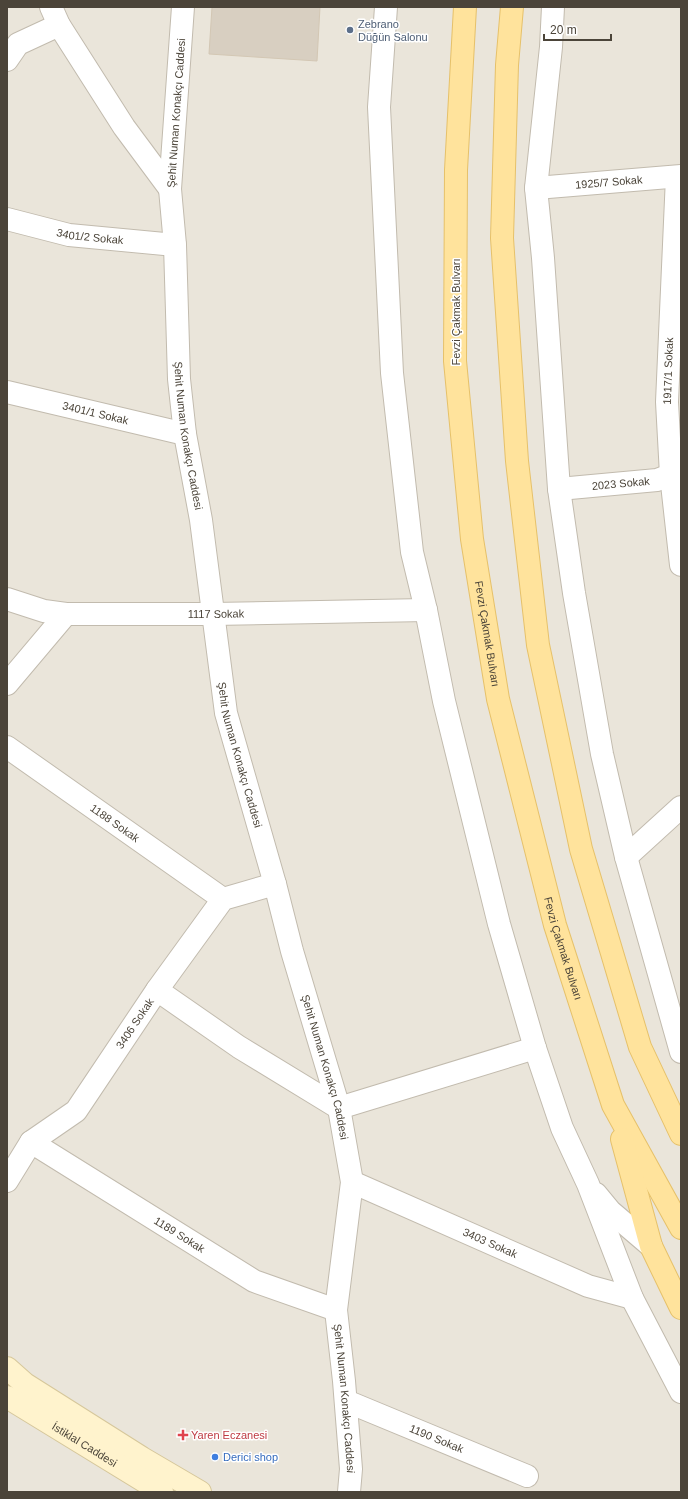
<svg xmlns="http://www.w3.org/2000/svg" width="688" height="1499" font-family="Helvetica,sans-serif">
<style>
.residential{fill:#eae5da}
.building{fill:#d8cfc1;stroke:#d3c7b4}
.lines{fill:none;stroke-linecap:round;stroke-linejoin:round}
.minor-casing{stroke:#c2bbae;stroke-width:24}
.tertiary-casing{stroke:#c2bbae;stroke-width:24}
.secondary-casing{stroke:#d6c79b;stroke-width:24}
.primary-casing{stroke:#e6c16a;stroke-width:24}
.minor{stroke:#fff;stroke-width:22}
.tertiary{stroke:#fff;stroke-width:22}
.secondary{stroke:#fff3cd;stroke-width:22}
.primary{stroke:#ffe39c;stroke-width:22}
.service-dot{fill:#5c6f8a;stroke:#fff;stroke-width:1.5}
.health-dot{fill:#e0444e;stroke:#fff;stroke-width:1.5}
.shop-dot{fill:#3f7fe0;stroke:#fff;stroke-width:1.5}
.labels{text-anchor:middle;stroke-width:3;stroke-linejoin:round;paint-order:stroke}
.service-label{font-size:11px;fill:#4e5e75;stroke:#fff;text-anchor:start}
.street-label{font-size:11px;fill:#4b4439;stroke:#fff}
.health-label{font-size:11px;fill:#be3a42;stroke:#fff;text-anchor:start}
.shop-label{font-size:11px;fill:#366cbe;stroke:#fff;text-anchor:start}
</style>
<rect width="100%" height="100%" fill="#f6f3ec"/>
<rect class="residential" x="7" y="7" width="674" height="1485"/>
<path class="building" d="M212,7H320L317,61L209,54Z"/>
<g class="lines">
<g class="minor-casing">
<g id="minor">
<path d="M51,7L59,25L124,127L170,189"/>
<path d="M386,7L379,107L392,373L412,552L426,610L444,701L499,924L535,1048L562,1128L588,1184L632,1298L681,1392"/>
<path d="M553,7L551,47L536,188L543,258L559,489L574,593L602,754L626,857L681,1052"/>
<path d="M7,60L18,44L59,25"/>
<path d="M677,177L667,402L671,475L681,565"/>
<path id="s1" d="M536,188L681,176"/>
<path id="s2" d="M7,219L69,235L175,245"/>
<path id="s3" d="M7,392L185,434"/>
<path id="s4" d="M559,489L657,480L681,471"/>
<path id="s5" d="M7,599L44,611L66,614H213L426,610"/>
<path d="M7,684L66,614"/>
<path id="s6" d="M7,747L223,899"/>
<path d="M626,857L681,807"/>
<path d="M157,990L239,1047L339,1108L535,1048"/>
<path id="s7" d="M31,1142L254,1281L336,1310"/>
<path id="s8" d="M7,1181L31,1142L76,1111L157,990L223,899L275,884"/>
<path id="s9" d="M352,1182L588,1286L632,1298"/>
<path d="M596,1194L610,1211L651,1246"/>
<path id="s10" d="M346,1401L527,1476"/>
</g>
</g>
<g class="tertiary-casing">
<g id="tertiary">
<path id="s11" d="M183,7L170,189L175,245L179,379L185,434L201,520L226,713L275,884L292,951L339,1108L352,1182L336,1310L344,1381L351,1469L349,1492"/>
</g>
</g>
<g class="secondary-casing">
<g id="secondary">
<path d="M7,1368L25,1384L142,1458L200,1492"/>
<path id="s12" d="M7,1397L162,1492"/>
</g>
</g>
<g class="primary-casing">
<g id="primary">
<path id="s13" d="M465,7L456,170L455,361L472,539L498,699L555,925L613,1105L681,1228"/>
<path d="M512,7L507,65L502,238L517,461L538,645L581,849L640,1047L681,1134"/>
<path d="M622,1139L651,1246L681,1308"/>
</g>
</g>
<use href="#minor" class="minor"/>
<use href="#tertiary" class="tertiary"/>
<use href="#secondary" class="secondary"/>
<use href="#primary" class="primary"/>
</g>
<circle class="service-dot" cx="350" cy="30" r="4"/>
<path class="health-dot" d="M181 1429h4v4h4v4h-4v4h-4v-4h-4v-4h4z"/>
<circle class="shop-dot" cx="215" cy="1457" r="4"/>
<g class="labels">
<g class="service-label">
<text x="358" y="28">Zebrano<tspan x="358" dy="13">Düğün Salonu</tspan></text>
</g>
<g class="street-label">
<text transform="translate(176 113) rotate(-86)" y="4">Şehit Numan Konakçı Caddesi</text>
<text dy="4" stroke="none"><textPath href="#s1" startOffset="73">1925/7 Sokak</textPath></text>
<text dy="4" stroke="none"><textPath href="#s2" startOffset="85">3401/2 Sokak</textPath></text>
<text transform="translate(456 312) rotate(-90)" y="4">Fevzi Çakmak Bulvarı</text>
<text transform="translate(668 371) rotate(-88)" y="4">1917/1 Sokak</text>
<text dy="4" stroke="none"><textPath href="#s3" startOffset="91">3401/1 Sokak</textPath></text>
<text dy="4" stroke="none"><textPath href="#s11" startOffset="430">Şehit Numan Konakçı Caddesi</textPath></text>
<text dy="4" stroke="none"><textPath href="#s4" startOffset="62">2023 Sokak</textPath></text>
<text dy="4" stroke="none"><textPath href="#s5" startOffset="211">1117 Sokak</textPath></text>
<text dy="4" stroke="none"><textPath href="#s13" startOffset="629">Fevzi Çakmak Bulvarı</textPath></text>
<text dy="4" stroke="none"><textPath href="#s11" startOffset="754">Şehit Numan Konakçı Caddesi</textPath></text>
<text dy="4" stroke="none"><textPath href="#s6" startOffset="132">1188 Sokak</textPath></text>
<text dy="4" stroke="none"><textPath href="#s13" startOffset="953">Fevzi Çakmak Bulvarı</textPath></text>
<text dy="4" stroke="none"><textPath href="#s8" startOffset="206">3406 Sokak</textPath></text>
<text dy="4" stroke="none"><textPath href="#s11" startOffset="1078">Şehit Numan Konakçı Caddesi</textPath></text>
<text dy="4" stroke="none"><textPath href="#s7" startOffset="175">1189 Sokak</textPath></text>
<text dy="4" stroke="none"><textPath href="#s9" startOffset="151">3403 Sokak</textPath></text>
<text dy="4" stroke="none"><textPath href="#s11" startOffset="1414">Şehit Numan Konakçı Caddesi</textPath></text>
<text dy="4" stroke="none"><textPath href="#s10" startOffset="98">1190 Sokak</textPath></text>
<text dy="4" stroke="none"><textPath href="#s12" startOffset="91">İstiklal Caddesi</textPath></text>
</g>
<g class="health-label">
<text x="191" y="1439">Yaren Eczanesi</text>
</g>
<g class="shop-label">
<text x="223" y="1461">Derici shop</text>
</g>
</g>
<rect width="688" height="1499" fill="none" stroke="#4b4439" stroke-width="16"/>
<path d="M544 34v6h67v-6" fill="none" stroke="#4b4439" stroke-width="2"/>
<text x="550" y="34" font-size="12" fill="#4b4439" stroke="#ffffff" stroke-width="3" paint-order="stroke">20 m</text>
</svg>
